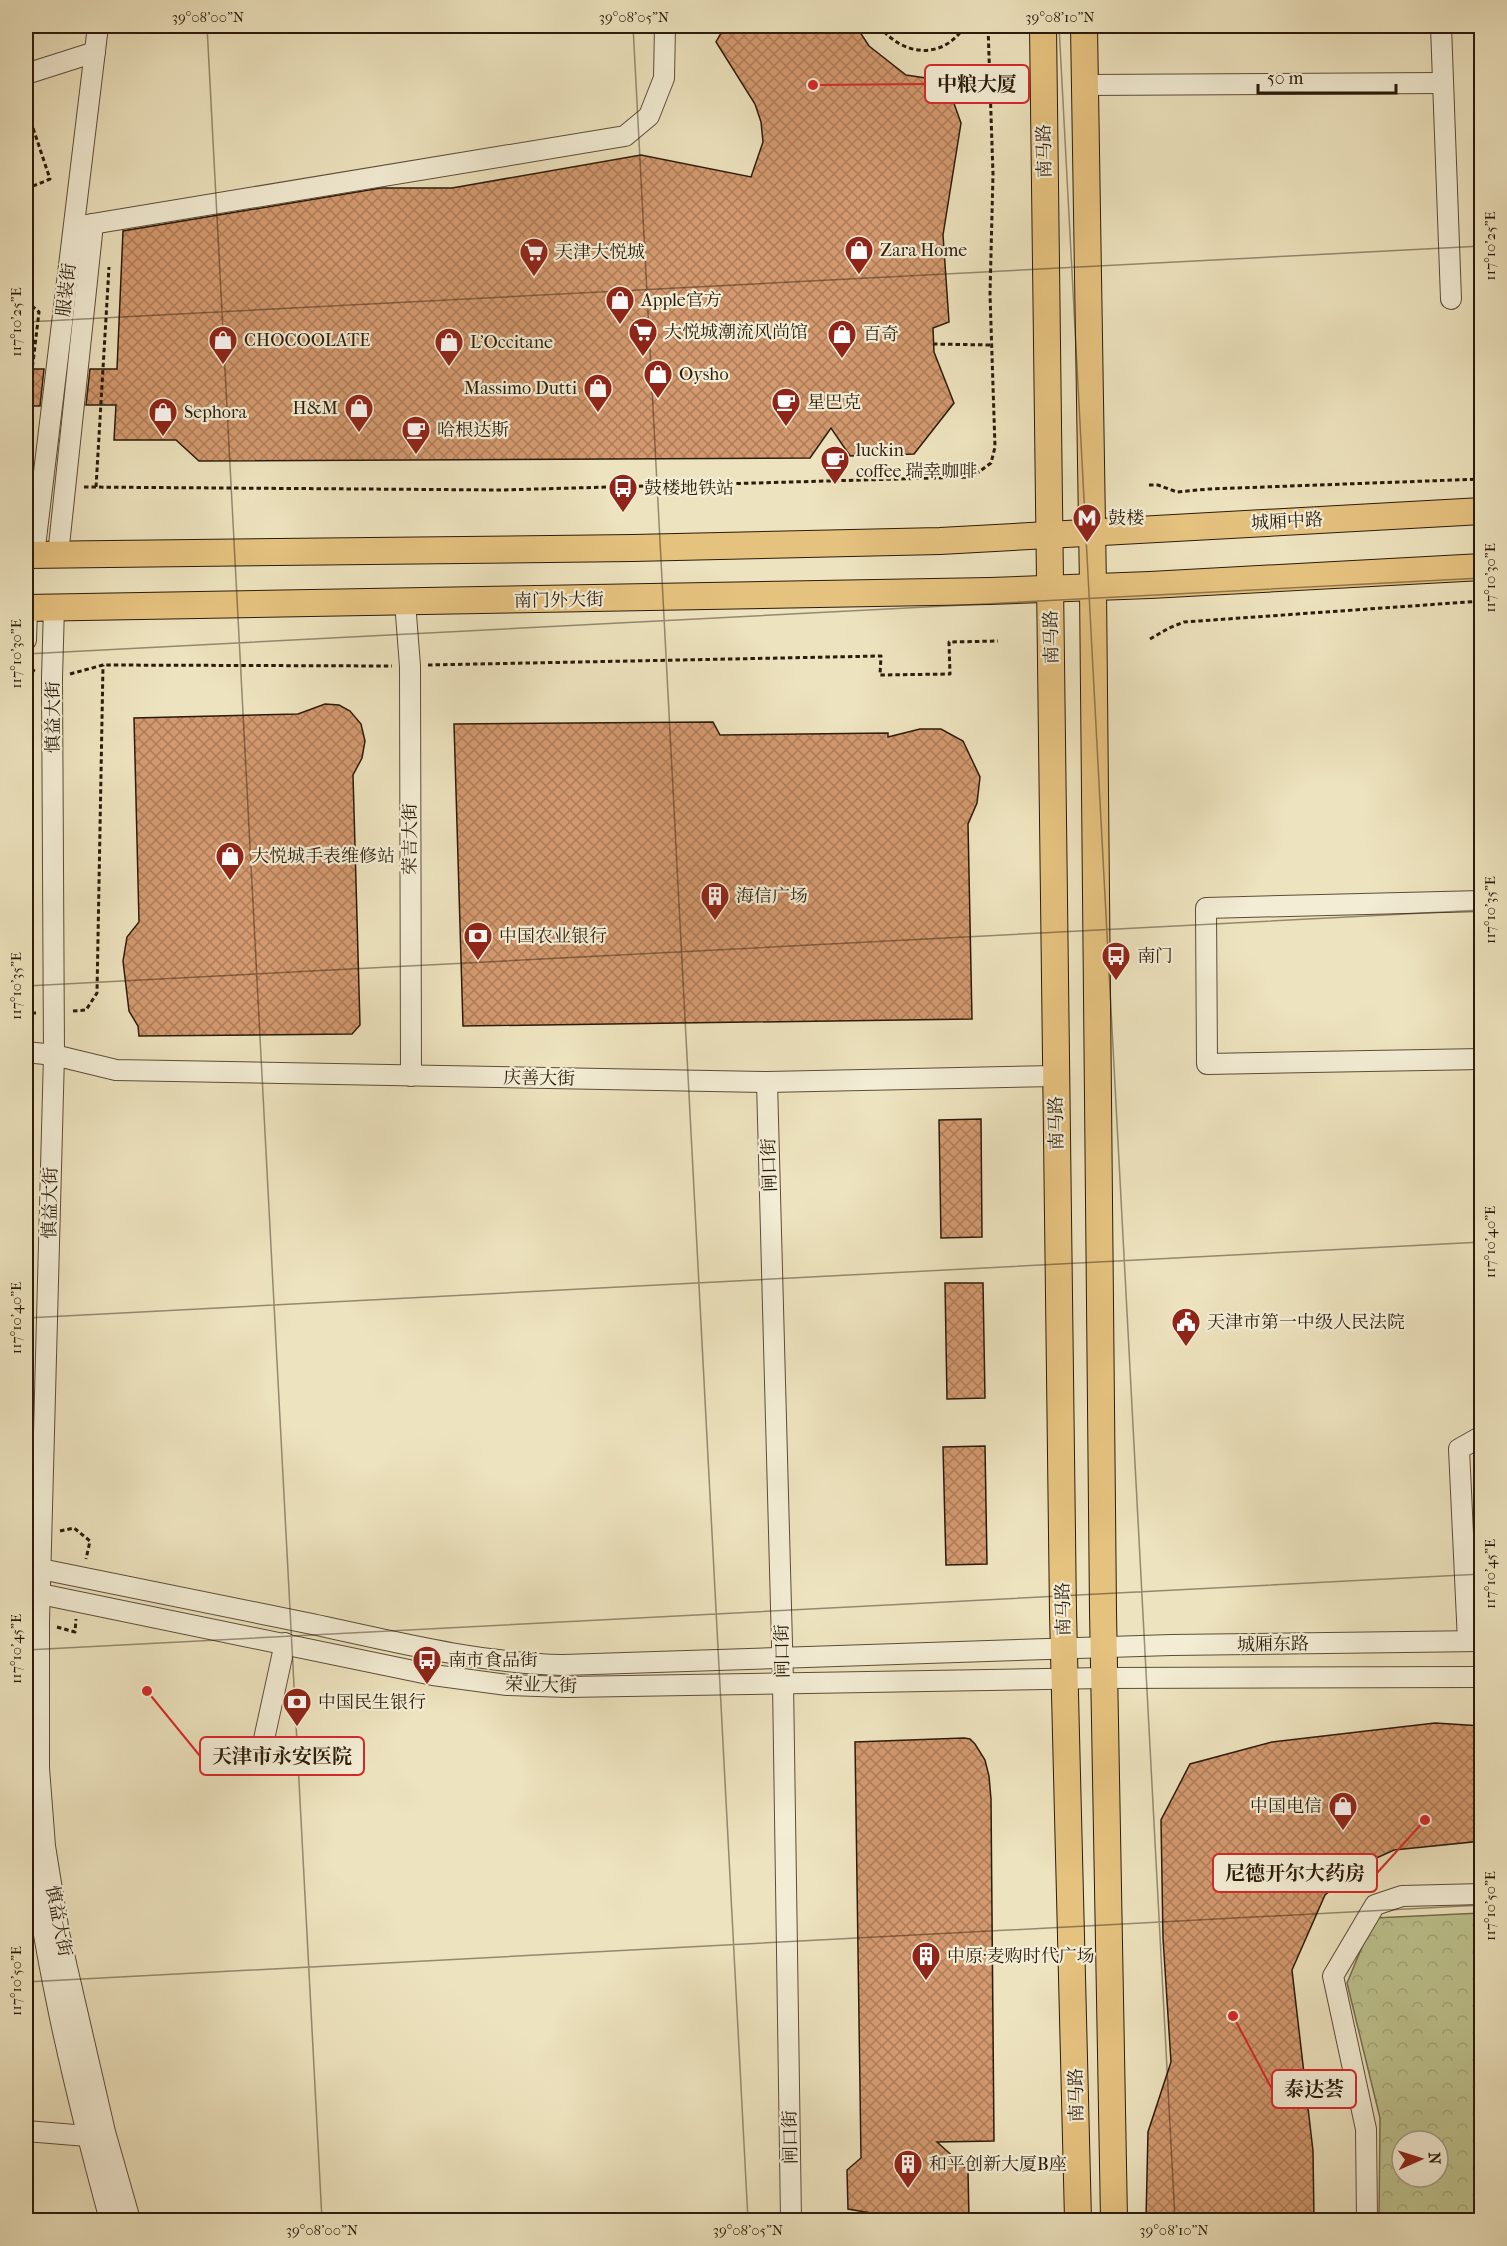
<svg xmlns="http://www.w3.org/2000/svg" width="1507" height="2246" font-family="'IM FELL French Canon','Noto Serif SC',serif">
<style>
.park{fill:url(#park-crowns);stroke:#746e4c;stroke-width:1.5;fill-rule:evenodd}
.building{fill:url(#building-cross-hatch);stroke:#2b1b0b;stroke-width:1.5}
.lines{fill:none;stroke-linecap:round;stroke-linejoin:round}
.minor-casing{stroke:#5c4d38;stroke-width:22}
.major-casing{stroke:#2b1b0b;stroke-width:28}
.path{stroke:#2b1b0b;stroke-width:3;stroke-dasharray:4.5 3;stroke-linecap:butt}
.minor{stroke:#f3edd5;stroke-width:20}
.major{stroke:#e6c27f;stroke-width:26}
.ticks{fill:none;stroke:#2b1b0b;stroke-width:1.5;stroke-opacity:0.45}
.labels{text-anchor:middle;stroke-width:4.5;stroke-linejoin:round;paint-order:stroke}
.street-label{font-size:18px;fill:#2b1b0b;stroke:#f3edd5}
.poi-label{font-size:18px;fill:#2b1b0b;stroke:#f3edd5;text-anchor:start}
.leader{fill:none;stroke:#d62828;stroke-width:2}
.callout-dot{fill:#d62828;stroke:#f3edd5;stroke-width:2}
.callout{fill:#f3edd5;stroke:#d62828;stroke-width:2}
.callout-label{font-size:20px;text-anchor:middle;font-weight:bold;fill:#2b1b0b}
.neatline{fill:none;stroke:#2b1b0b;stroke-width:2}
.ticks-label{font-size:15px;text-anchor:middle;fill:#2b1b0b}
</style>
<defs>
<pattern id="park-crowns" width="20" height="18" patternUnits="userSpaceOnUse" patternTransform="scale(1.5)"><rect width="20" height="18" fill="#bdc28e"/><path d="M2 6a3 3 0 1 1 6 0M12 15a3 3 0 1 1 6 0" fill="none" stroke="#a3a679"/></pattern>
<pattern id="building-cross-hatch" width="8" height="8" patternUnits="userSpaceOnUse" patternTransform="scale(1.5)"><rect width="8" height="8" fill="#d4996e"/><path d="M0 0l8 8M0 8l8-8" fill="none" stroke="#ac7c59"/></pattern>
</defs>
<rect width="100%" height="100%" fill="#ede3be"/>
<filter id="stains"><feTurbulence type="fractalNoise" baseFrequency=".00333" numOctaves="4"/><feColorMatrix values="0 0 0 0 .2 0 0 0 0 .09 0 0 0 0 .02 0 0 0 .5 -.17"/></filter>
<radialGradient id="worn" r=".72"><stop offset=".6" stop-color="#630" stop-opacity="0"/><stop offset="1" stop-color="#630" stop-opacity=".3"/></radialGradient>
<path class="park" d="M1481,1913V2220H1379L1380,2118L1347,1983L1374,1918ZM1402,2141H1438V2177H1402Z"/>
<g class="building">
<path d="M725,26H856L869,46L906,75L946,81L961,123L943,235L949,322L933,328L934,352L954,403L914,454L850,456L831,428L810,458L199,461L176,440H114L116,405H86L90,369H117L123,231L381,188H452L641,155L751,177L763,142L761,122L755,104L716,42Z"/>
<path d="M26,369H44L40,406H26Z"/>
<path d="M325,704L339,705L350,711L361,724L365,741L362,758L353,775L360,1025L352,1034L139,1036L138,1026L129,1011L123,961L127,937L139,922L134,718L298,714Z"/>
<path d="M713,722L720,735L888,733V737L920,729H941L963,741L980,777L977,803L968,824L972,1019L463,1026L454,724Z"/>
<path d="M981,1119L982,1237L941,1238L939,1120Z"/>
<path d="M945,1283H983L985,1398L947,1399Z"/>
<path d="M985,1446L987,1564L946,1565L943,1447Z"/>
<path d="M1435,1723L1482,1726V1841L1394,1850L1361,1865L1325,1895L1292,1970L1313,2151L1314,2220H1146L1148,2132L1171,2062L1163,1938L1161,1820L1190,1764L1272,1742Z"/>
<path d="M964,1738L970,1739L975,1744L985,1760L989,1776L991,1799L994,2141L937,2142L968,2170L969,2220H891L877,2214L848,2209L847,2170L861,2158L855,1742Z"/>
</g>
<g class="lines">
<g class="minor-casing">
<g id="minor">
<path d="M1441,26L1451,299"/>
<path d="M26,74L95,52"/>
<path d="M1085,85L1443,83"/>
<path d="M74,227L625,136L649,116L664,78L665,26"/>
<path d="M34,555L98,26"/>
<path d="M58,555L93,224"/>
<path d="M405,602L410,666L411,1076"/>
<path d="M54,607L52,678L54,1055L39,1621V1768L45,1846L59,1933L105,2132L130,2220"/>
<path d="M26,640L27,608"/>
<path d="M1482,901L1206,908L1207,1064L1482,1059"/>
<path d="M26,1052L54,1055L116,1070L767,1082L1055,1076"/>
<path d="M767,1082L783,1682L791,2220"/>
<path d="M26,1566C121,1585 216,1604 312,1624C395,1642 478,1663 563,1665L1171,1645L1482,1641"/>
<path d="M26,1591L433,1675L507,1685L567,1687L1104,1678L1482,1677"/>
<path d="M1468,1641L1459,1449L1482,1436"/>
<path d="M259,1762L285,1643"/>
<path d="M26,1805C40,1945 73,2085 110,2220"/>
<path d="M26,2131L87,2136L97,2134"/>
<path d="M1367,2220L1366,2129L1333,1976L1375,1905L1402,1896L1482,1894"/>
</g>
</g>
<g class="major-casing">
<g id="major">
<path d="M1043,26L1063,1613L1078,2220"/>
<path d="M1084,26L1093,587L1103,1611L1114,2220"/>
<path d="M26,555L633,548L940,541L1482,511"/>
<path d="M26,608L990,591L1150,585L1482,567"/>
</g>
</g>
<g class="path">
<path d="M879,26C903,56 942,61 965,26"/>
<path d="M26,107L50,179L26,189"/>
<path d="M26,301L39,312L26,421"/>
<path d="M933,344L992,345"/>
<path d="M1149,485H1158L1177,492L1209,489L1482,479"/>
<path d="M84,487L501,490L972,477L991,463L995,447L990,294L993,174L988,26"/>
<path d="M96,487L109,267"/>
<path d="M1150,639L1169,628L1184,622L1482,601"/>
<path d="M428,665L881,656L880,675L950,674L949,642L998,641"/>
<path d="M26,667L35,671"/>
<path d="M70,674L103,665L392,666"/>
<path d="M73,1011L86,1010L97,993L103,665"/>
<path d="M26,1013H36"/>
<path d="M60,1531L74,1528L90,1541L86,1559"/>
<path d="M57,1627L75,1632L76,1619"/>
</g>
<use href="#minor" class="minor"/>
<use href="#major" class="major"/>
</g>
<path class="ticks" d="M207,26L322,2220M633,26L748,2220M1059,26L1175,2220M26,322L1482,246M26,654L1482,578M26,986L1482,910M26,1318L1482,1242M26,1650L1482,1574M26,1982L1482,1905"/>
<defs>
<g id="shop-pin" transform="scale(1.5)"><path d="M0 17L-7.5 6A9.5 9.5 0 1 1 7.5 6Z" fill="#8f2418" stroke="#f3edd5"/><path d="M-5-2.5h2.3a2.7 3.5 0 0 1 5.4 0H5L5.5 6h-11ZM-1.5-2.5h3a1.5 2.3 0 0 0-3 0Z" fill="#fff"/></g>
<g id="supermarket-pin" transform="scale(1.5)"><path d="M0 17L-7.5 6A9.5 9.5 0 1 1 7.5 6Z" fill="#8f2418" stroke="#f3edd5"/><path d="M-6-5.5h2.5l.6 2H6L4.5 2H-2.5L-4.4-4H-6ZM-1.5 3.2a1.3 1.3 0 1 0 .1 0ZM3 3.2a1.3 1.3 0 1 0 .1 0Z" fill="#fff"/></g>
<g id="cafe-pin" transform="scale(1.5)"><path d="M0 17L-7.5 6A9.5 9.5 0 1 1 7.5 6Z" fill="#8f2418" stroke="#f3edd5"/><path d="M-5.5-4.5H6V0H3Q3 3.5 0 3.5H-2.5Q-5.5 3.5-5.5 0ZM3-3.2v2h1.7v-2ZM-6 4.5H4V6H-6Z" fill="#fff"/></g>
<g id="bus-pin" transform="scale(1.5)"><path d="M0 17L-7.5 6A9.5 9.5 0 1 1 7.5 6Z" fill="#8f2418" stroke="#f3edd5"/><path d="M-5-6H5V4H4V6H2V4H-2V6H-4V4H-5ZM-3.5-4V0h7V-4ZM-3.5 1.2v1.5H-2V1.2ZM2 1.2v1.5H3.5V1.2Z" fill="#fff"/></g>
<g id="metro-pin" transform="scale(1.5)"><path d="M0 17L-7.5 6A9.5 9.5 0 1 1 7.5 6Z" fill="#8f2418" stroke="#f3edd5"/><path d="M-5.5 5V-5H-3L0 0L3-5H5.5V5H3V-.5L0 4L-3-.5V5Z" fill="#fff"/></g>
<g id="building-pin" transform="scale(1.5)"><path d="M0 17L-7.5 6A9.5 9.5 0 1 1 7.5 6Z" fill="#8f2418" stroke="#f3edd5"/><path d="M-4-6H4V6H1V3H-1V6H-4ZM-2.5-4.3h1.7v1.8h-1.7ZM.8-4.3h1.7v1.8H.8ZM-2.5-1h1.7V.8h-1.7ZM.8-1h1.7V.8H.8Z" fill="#fff"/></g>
<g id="bank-pin" transform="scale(1.5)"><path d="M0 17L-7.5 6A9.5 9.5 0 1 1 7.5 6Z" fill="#8f2418" stroke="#f3edd5"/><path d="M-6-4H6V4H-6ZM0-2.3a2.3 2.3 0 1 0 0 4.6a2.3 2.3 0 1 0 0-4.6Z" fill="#fff"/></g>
<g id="civic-pin" transform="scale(1.5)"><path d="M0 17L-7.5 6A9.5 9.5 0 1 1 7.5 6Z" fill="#8f2418" stroke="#f3edd5"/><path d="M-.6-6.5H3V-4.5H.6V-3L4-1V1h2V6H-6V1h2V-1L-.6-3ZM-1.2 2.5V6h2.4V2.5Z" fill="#fff"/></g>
</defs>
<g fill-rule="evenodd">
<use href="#shop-pin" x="859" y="250"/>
<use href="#supermarket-pin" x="534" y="252"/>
<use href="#shop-pin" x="620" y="300"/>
<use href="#supermarket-pin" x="643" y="332"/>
<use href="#shop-pin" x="842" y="334"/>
<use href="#shop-pin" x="223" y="340"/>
<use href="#shop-pin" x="449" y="342"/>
<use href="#shop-pin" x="658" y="374"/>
<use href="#shop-pin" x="598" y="388"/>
<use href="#cafe-pin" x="786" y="402"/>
<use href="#shop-pin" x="359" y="408"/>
<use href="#shop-pin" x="163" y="412"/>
<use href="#cafe-pin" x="416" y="430"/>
<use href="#cafe-pin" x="835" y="460"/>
<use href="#bus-pin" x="623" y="488"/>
<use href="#metro-pin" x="1087" y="518"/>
<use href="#shop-pin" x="230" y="856"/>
<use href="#building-pin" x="715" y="896"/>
<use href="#bank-pin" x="478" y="936"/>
<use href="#bus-pin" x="1116" y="956"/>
<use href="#civic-pin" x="1186" y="1322"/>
<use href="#bus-pin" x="427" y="1660"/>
<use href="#bank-pin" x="297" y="1702"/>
<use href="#shop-pin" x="1343" y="1806"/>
<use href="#building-pin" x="926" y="1956"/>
<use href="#building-pin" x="908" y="2164"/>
</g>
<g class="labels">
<g class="street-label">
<text transform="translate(1044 151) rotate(-91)" y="6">南马路</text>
<text transform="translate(66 290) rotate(-83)" y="6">服装街</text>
<text transform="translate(1287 521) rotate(-3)" y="6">城厢中路</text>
<text transform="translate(559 600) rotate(-1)" y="6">南门外大街</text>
<text transform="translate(1051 637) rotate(-91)" y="6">南马路</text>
<text transform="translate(53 717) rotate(-90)" y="6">慎益大街</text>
<text transform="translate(410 839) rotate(-90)" y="6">荣吉大街</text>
<text transform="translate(539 1078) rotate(1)" y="6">庆善大街</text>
<text transform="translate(1056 1123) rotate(-91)" y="6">南马路</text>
<text transform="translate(769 1165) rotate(-92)" y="6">闸口街</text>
<text transform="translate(50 1203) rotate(-89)" y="6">慎益大街</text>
<text transform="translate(1063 1609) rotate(-91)" y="6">南马路</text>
<text transform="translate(1273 1644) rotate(-1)" y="6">城厢东路</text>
<text transform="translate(782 1651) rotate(-91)" y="6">闸口街</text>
<text transform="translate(541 1685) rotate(2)" y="6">荣业大街</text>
<text transform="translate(59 1921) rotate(79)" y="6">慎益大街</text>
<text transform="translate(1076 2095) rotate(-91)" y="6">南马路</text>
<text transform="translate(790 2137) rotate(-91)" y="6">闸口街</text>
</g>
<g class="poi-label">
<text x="880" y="256">Zara Home</text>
<text x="555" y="258">天津大悦城</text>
<text x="641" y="306">Apple官方</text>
<text x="664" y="338">大悦城潮流风尚馆</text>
<text x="863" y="340">百奇</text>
<text x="244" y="346">CHOCOOLATE</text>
<text x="470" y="348">L'Occitane</text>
<text x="679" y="380">Oysho</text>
<text x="577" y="394" text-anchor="end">Massimo Dutti</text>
<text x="807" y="408">星巴克</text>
<text x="338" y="414" text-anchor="end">H&amp;M</text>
<text x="184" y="418">Sephora</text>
<text x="437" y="436">哈根达斯</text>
<text x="856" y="456">luckin<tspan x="856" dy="21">coffee 瑞幸咖啡</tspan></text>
<text x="644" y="494">鼓楼地铁站</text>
<text x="1108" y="524">鼓楼</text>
<text x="251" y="862">大悦城手表维修站</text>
<text x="736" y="902">海信广场</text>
<text x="499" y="942">中国农业银行</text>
<text x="1137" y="962">南门</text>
<text x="1207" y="1328">天津市第一中级人民法院</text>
<text x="448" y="1666">南市食品街</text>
<text x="318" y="1708">中国民生银行</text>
<text x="1322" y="1812" text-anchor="end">中国电信</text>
<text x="947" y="1962">中原·麦购时代广场</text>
<text x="929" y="2170">和平创新大厦B座</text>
</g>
</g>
<path class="leader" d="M813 85L925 84M147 1691L200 1756M1425 1820L1377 1873M1233 2016L1272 2089"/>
<g class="callout-dot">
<circle cx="813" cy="85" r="6"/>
<circle cx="147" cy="1691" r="6"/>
<circle cx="1425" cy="1820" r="6"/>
<circle cx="1233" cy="2016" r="6"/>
</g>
<g class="callout">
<rect x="925" y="65" width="104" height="38" rx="6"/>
<rect x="200" y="1737" width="164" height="38" rx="6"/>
<rect x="1213" y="1854" width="164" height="38" rx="6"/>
<rect x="1272" y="2070" width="84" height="38" rx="6"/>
</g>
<g class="callout-label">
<text x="977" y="91">中粮大厦</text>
<text x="282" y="1763">天津市永安医院</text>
<text x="1295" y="1880">尼德开尔大药房</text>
<text x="1314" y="2096">泰达荟</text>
</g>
<rect width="1507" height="2246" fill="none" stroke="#ede3be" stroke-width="66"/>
<g transform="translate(1420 2159) rotate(87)"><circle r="28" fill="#f3edd5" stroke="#a39984" stroke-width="1.5"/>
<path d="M0-4.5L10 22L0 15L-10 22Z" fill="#8f2418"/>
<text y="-9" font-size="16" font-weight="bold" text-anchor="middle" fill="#2b1b0b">N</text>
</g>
<path d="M1258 84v9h138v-9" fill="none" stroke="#2b1b0b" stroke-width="3"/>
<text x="1267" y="84" font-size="18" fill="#2b1b0b" stroke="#f3edd5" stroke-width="4.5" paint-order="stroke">50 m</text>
<rect x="33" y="33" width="1441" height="2180" class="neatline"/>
<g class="ticks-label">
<text x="208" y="22">39°08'00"N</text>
<text x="634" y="22">39°08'05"N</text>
<text x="1060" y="22">39°08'10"N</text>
<text transform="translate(1490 246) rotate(-90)" y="5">117°10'25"E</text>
<text transform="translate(16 322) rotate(-90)" y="5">117°10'25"E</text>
<text transform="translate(1490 578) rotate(-90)" y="5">117°10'30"E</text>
<text transform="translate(16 654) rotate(-90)" y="5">117°10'30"E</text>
<text transform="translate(1490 910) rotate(-90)" y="5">117°10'35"E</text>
<text transform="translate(16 986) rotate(-90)" y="5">117°10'35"E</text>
<text transform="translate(1490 1242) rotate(-90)" y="5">117°10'40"E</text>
<text transform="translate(16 1318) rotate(-90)" y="5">117°10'40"E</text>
<text transform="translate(1490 1574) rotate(-90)" y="5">117°10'45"E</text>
<text transform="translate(16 1649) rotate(-90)" y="5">117°10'45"E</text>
<text transform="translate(1490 1906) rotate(-90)" y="5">117°10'50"E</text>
<text transform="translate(16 1981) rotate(-90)" y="5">117°10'50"E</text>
<text x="322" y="2235">39°08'00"N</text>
<text x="748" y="2235">39°08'05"N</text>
<text x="1174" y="2235">39°08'10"N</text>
</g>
<rect width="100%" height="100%" filter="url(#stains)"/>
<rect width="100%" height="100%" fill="url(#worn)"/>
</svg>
